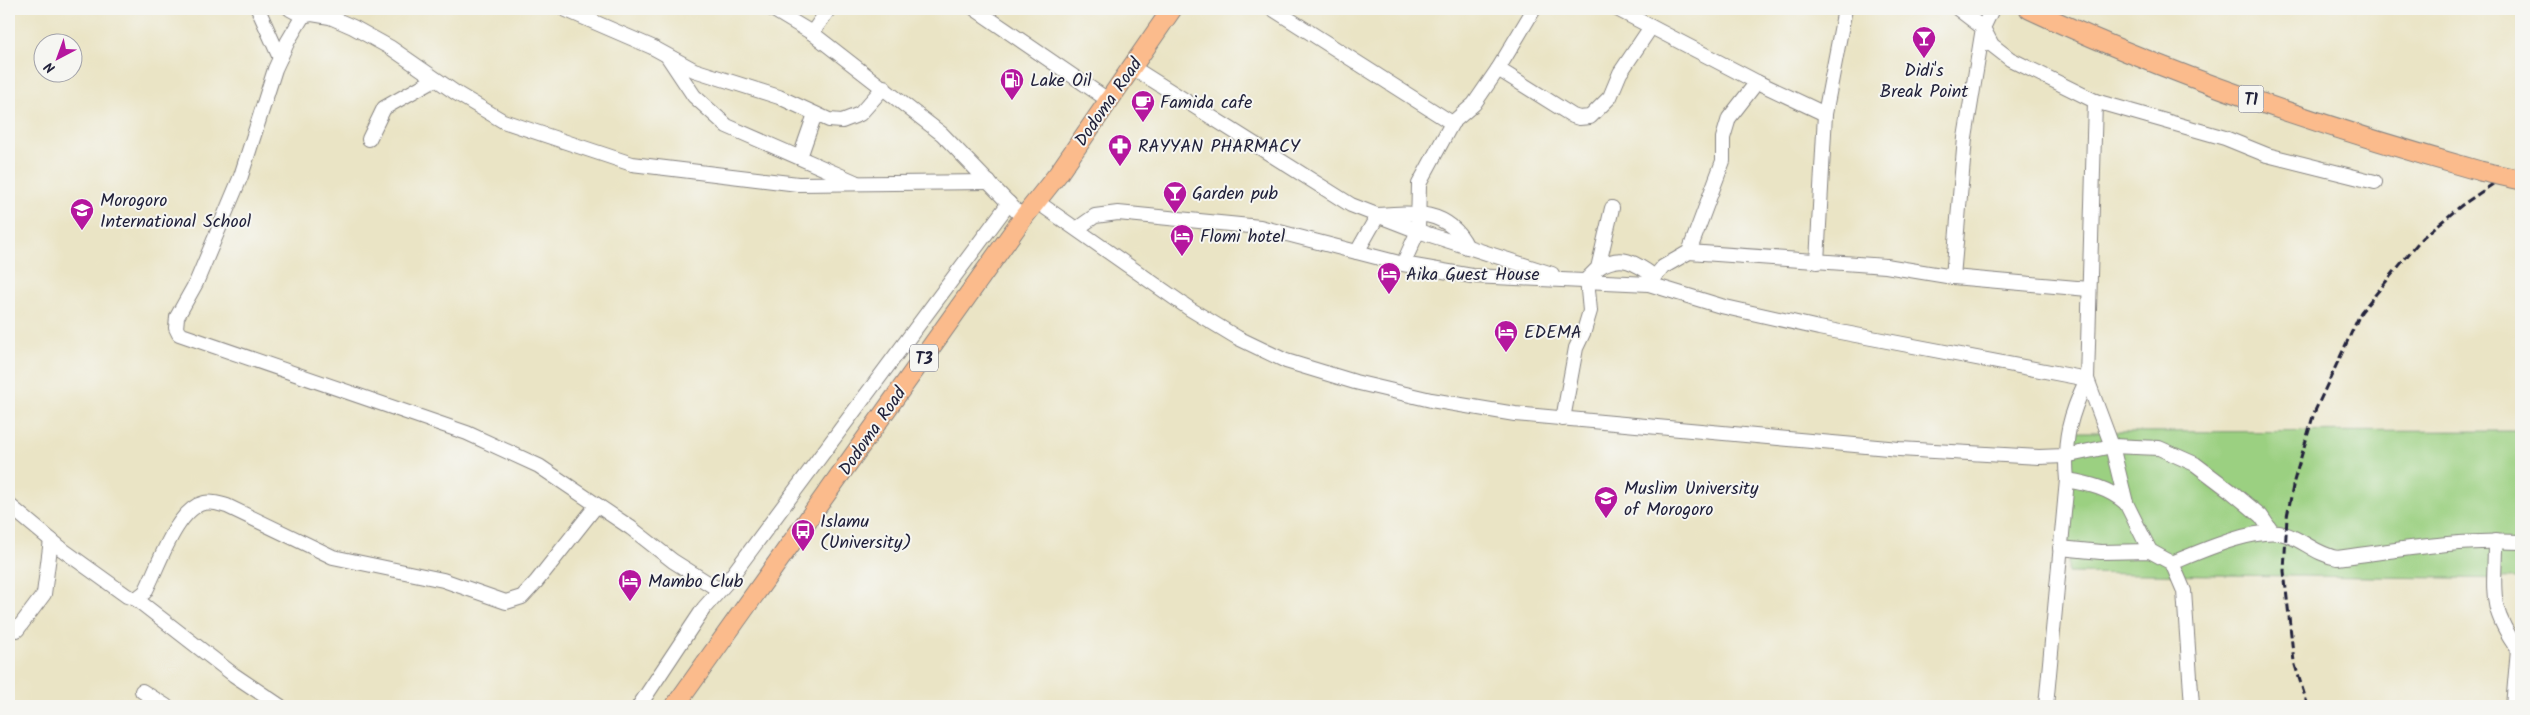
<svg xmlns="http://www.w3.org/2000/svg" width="2530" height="715" font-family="Kalam,sans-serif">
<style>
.green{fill:#9bd081;stroke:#5e795e}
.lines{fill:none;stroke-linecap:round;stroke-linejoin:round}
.minor-casing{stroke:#868380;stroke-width:16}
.highway-casing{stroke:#868380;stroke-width:21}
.minor{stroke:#fff;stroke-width:14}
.highway{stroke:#fbbb8c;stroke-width:19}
.rail{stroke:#22223b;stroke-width:3;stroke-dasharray:8 4;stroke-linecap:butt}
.highway-bridge-casing{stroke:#868380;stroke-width:21;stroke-linecap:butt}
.highway-bridge{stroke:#fbbb8c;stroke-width:19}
.labels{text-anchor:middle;stroke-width:4;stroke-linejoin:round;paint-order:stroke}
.shield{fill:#f6f6f2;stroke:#626272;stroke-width:1}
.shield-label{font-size:16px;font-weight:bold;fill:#22223b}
.poi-label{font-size:18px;fill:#22223b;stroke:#f6f6f2;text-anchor:start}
.street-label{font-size:18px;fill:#22223b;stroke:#f6f6f2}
</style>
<rect width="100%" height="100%" fill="#f6f6f2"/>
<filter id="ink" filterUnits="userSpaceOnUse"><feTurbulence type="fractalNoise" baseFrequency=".02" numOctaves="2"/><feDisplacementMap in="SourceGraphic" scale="10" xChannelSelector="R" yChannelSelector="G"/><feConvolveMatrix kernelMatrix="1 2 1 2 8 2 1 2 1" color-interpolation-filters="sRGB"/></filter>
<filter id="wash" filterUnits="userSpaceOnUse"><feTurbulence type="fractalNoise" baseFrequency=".0096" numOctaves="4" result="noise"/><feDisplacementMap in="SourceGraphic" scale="20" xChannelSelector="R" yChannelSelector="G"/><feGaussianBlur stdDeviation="1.12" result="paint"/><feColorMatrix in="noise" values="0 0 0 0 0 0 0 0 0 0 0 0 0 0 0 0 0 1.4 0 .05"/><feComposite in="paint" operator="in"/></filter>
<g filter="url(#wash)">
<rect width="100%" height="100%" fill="#eae4c5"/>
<path class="green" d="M2521,431V579L2068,573L2071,432Z"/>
</g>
<g filter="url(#ink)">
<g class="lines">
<g class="minor-casing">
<g id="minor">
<path d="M258,9L280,58"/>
<path d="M290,9L303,16L312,14L330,17L353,27L391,48L456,93L503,121L632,164L798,184L989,182"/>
<path d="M307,9L288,41L275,69L241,176L196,283L177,317L176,328L179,334L467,433L539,466L631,528L673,561L719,590"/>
<path d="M564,9L652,47L694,70L779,97L829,120L842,121L860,114L884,87"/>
<path d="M772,9L812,33L942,134L1023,218"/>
<path d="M975,9L1108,100"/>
<path d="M1273,9L1452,123"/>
<path d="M1617,9L1757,82L1825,114"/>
<path d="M1992,9L1983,28L1992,45L2010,59L2095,101L2087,379C2070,415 2063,439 2067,480L2046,706"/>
<path d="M812,33L829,9"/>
<path d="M668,57L694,96L727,126L855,182"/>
<path d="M1132,67L1351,205L1418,231L1552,274"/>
<path d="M1498,69L1573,116L1579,118L1590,117L1610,97L1620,73L1651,27"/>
<path d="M2095,101L2225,138L2267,155L2375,182"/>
<path d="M369,139L384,108L435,79"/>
<path d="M800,157L815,114"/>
<path d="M1036,201L1190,309L1238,338L1286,361L1355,382L1431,400L1515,414L1899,449L2039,457L2065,456L2112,446L2159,448L2195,464L2232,492L2261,516L2272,532"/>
<path d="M1078,228L1095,216L1118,213L1260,227L1403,264L1472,276L1649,284L1721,306L1819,328L2087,379L2112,446L2126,503L2150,551"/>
<path d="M1357,252L1378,215C1413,212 1449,209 1467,247"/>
<path d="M1689,252L1886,266L1953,277L2088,289"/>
<path d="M1817,262L1825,114L1845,9"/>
<path d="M1403,264L1418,231L1419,184L1452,123L1474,104L1498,69L1534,9"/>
<path d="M1598,268C1621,253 1635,262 1655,277"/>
<path d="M1953,277L1965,138L1983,28L1958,9"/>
<path d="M1649,284L1663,267L1689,252L1723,161V138L1729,118L1757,82"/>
<path d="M1563,419L1576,348L1584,331L1590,311L1587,279L1598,268L1612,208"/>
<path d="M2067,480C2090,484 2108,488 2126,503"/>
<path d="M9,505L63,550L127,596L136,599L145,592C158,568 176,509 204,503C212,501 220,504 227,506L333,557L443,580L506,602L522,597L536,582L597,505"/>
<path d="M2495,541C2495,591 2487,606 2518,649L2513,706"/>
<path d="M2060,548L2101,552L2150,551L2172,563C2199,552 2256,526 2284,534C2304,540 2315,554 2337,558C2398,550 2460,539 2521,542"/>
<path d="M2172,563L2184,591L2192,706"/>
<path d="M136,599L234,675L280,706"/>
<path d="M17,630L44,594L51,540"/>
<path d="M142,691L166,706"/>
<path d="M639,706L704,608L727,582L1009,203"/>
</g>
</g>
<g class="highway-casing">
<g id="highway">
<path d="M2029,9C2174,77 2326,128 2480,171"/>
<path d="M675,706L1023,218L1058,174L1172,9"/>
</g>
</g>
<use href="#minor" class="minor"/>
<use href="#highway" class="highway"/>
<path class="rail" d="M2308,706L2294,662L2284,571L2287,517L2294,481L2314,413L2361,312L2422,238L2462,205L2521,165"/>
<g class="highway-bridge-casing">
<path id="highway-bridge" d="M2480,171L2521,180"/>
</g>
<use href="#highway-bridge" class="highway-bridge"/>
</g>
</g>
<defs>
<g id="bar-pin" transform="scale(1.25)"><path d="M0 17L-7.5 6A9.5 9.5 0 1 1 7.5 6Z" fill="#b5179e" stroke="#f6f6f2"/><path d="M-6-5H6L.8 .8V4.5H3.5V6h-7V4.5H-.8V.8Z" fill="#fff"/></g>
<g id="fuel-pin" transform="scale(1.25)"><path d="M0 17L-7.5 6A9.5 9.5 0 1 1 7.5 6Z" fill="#b5179e" stroke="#f6f6f2"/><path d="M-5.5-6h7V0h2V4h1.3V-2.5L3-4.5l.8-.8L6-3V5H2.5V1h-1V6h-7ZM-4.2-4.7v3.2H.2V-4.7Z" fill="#fff"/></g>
<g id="cafe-pin" transform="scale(1.25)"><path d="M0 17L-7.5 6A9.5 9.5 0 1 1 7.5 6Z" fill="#b5179e" stroke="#f6f6f2"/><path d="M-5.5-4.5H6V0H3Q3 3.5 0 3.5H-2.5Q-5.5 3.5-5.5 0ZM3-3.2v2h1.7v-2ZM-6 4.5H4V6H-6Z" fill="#fff"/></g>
<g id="pharmacy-pin" transform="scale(1.25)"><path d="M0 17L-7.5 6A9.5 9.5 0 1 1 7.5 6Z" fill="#b5179e" stroke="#f6f6f2"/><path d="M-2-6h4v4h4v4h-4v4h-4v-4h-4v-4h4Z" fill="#fff"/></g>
<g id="school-pin" transform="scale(1.25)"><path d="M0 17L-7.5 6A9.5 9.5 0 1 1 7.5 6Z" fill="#b5179e" stroke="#f6f6f2"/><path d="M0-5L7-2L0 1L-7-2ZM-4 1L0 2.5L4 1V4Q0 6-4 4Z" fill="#fff"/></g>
<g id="hotel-pin" transform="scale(1.25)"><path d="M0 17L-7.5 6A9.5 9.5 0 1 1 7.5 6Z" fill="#b5179e" stroke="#f6f6f2"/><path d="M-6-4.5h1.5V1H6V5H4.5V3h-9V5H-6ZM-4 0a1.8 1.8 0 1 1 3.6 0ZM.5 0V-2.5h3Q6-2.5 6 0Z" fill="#fff"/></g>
<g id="university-pin" transform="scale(1.25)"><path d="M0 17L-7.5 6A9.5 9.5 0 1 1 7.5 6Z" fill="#b5179e" stroke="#f6f6f2"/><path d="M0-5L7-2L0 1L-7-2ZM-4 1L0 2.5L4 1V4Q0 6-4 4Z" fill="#fff"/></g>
<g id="bus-pin" transform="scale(1.25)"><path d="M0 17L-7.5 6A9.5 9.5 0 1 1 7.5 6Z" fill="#b5179e" stroke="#f6f6f2"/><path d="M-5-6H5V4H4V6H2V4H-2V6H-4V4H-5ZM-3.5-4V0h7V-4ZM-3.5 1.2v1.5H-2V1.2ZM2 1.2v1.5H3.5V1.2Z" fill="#fff"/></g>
</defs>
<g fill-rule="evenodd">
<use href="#bar-pin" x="1924" y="38"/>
<use href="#fuel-pin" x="1012" y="80"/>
<use href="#cafe-pin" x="1143" y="102"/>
<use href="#pharmacy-pin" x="1120" y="146"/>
<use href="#bar-pin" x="1175" y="193"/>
<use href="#school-pin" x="82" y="210"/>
<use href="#hotel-pin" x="1182" y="236"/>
<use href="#hotel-pin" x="1389" y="274"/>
<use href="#hotel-pin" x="1506" y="332"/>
<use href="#university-pin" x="1606" y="498"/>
<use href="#bus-pin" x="803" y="531"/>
<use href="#hotel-pin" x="630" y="581"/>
</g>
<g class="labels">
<g class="shield">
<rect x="2238.5" y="85.5" width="25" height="27" rx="4"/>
<rect x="910" y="344.5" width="28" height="27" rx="4"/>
</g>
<g class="shield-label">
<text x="2251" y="105">T1</text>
<text x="924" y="364">T3</text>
</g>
<g class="poi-label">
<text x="1924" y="76" text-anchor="middle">Didi's<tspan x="1924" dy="21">Break Point</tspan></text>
<text x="1030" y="86">Lake Oil</text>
<text x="1160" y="108">Famida cafe</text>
<text x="1138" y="152">RAYYAN PHARMACY</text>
<text x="1192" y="199">Garden pub</text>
<text x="100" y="206">Morogoro<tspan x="100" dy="21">International School</tspan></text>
<text x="1200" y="242">Flomi hotel</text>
<text x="1406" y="280">Aika Guest House</text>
<text x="1524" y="338">EDEMA</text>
<text x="1624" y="494">Muslim University<tspan x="1624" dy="21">of Morogoro</tspan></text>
<text x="820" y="527">Islamu<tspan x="820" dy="21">(University)</tspan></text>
<text x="648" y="587">Mambo Club</text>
</g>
<g class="street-label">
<text transform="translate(1108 102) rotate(-55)" y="6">Dodoma Road</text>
<text transform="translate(872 431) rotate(-55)" y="6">Dodoma Road</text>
</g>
</g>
<rect width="2530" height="715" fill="none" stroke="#f6f6f2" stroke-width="30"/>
<g transform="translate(58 58) rotate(221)"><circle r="24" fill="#f6f6f2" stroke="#a1a1a9"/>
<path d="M0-4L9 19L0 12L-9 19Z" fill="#b5179e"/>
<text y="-8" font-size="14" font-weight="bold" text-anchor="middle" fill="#22223b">N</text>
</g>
</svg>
